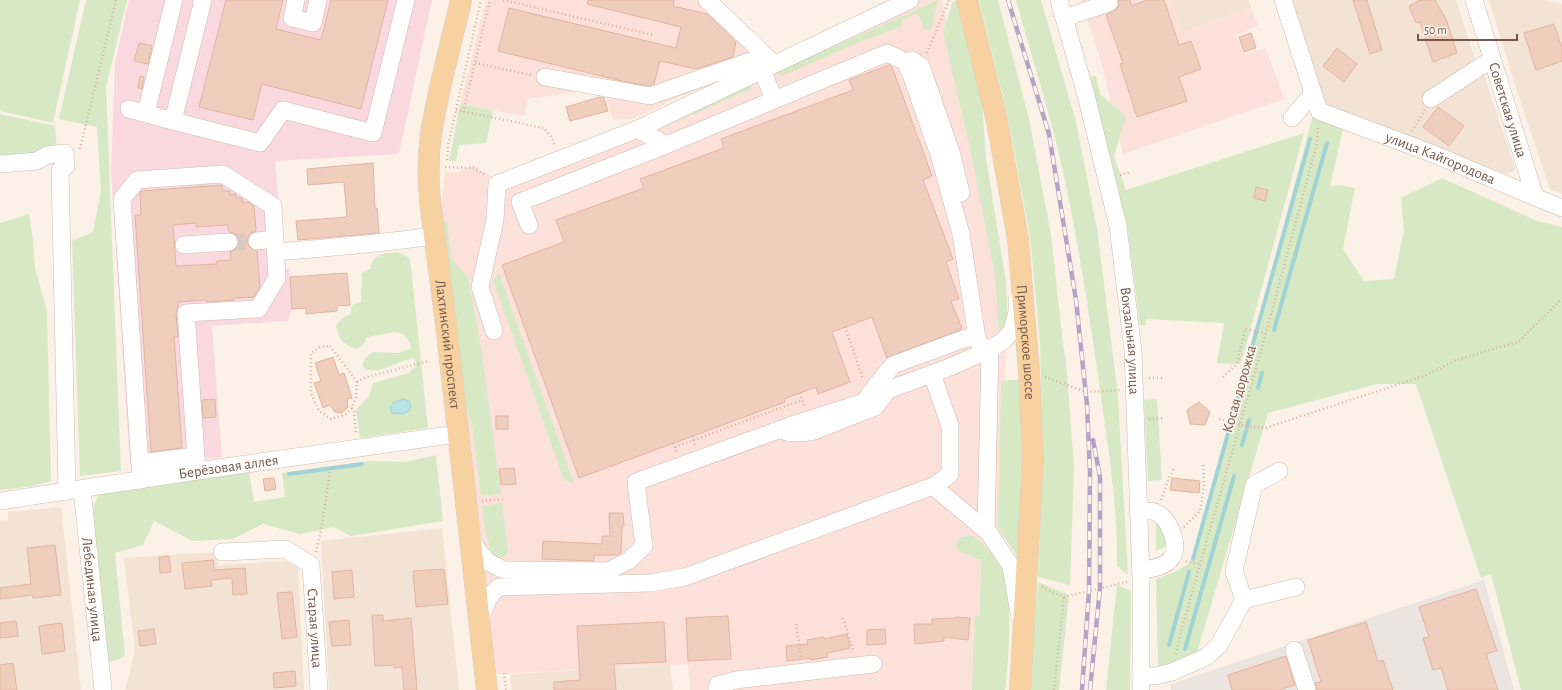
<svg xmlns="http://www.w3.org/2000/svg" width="1562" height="690" font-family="'Alegreya Sans',sans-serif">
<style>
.residential{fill:#f3e3d4}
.commercial{fill:#fbe1da}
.industrial{fill:#ece4df}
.medical{fill:#f9d9df}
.green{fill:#d6e9c4}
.water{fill:#bbe2e5;stroke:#a1d2d6}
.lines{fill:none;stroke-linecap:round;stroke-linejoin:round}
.stream{stroke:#a1d2d6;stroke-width:4}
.building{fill:#f0cebe;stroke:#e2b49f;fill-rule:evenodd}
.minor-tunnel{stroke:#dacabf;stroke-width:17;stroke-dasharray:17 8;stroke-linecap:butt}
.minor-casing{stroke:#cfbbaf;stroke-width:18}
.major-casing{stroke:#d8d0cd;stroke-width:22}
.path{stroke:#d5b2a1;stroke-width:2.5;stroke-dasharray:1 3;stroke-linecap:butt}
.minor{stroke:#fff;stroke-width:17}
.major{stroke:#f8d1a0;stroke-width:21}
.rail-casing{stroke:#b3a4c5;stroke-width:4.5}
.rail{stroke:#fef6ec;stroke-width:3;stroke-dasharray:9;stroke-linecap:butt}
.labels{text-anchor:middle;stroke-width:3.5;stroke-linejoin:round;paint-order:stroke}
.street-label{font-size:15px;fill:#74574b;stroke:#fef6ec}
</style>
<rect width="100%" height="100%" fill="#fcf1e6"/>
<g class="residential">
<path d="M1171,0H1249L1251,7L1182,33Z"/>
<path d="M1290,0H1456L1475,59L1483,72L1516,170L1506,174L1379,128L1322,105Z"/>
<path d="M1489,0H1543L1562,4V194L1550,190L1515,85Z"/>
<path d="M61,507L81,690H0V521L8,520V512Z"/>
<path d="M442,528L459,690H329L321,541Z"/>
<path d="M216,552L218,565L286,561L298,568L304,690H125L135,651L124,558Z"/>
<path d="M670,665L673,690H512L510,674Z"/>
</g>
<g class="commercial">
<path d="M486,0H717L775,54L632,119L613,120L605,93L587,90L528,99L524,116L460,104Z"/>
<path d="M899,0H942L1006,319L1001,678L1000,690H690L688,664L497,674L441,214L445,172L456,173L473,165L494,178L635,122Z"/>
<path d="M1081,0H1171L1182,33L1251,7L1258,25L1237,36L1243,54L1266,48L1284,99L1123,154L1102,65Z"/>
</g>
<path class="industrial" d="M1484,580L1514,690H1171V684Z"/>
<path class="medical" d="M129,0H432L399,154L275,161L284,269H289L292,309L288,321L212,326L222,457L130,467L111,170L115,63Z"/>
<g class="green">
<path d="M0,0H80L53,123L0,111Z"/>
<path d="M86,0H127L106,87L121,471L80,476L72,241L93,232L101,191L97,127L59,119Z"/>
<path d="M938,0L931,31L924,29L918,13L901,20L902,26L855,44L782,76L778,75L780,71Z"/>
<path d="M979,0H998L1029,119L1051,235L1063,344L1066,360L1074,468L1070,585L1038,577L1043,460L1040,343L1030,237L1008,118Z"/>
<path d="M1016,0H1041L1076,122L1097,229L1118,396L1128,575L1117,566C1118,506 1108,448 1100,389C1088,307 1076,223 1056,142C1044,95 1029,47 1016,0Z"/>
<path d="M953,1L959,2L982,103L986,158L1006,282L1008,328L999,337L995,275L970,148L943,32Z"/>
<path d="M1088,76H1096L1100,94L1126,116L1114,157L1126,190L1304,133L1241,364L1217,363L1224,323L1146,319V325H1140L1127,224Z"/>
<path d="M746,85L752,86L749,90L667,126L661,125Z"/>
<path d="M460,104L493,110L486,143L459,145L456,161H449Z"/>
<path d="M0,114L55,126L58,163L0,168Z"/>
<path d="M1313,115L1343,129L1330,187L1339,185L1355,188L1343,249L1364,281L1394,279L1404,230L1401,198L1442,178L1537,221L1562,227V690H1521L1491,574L1481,578L1416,384H1377L1268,413L1195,659L1158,669L1156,579C1172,573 1184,570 1196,556Z"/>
<path d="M29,214L33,240L35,268L47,311L51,481L33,486L0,490V223Z"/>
<path d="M439,220L447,221L451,258L468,278L481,347L501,494L481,496L472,425L459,381Z"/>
<path d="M398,252L410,258L428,428L360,438L356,410L369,396L373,383L409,373L416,366L415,358C401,359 374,379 362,366L365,358L373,352L399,353L411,348L410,343L404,334L395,332L367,337L364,344L357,349C343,345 339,339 336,326L341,319L350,314L352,305L361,302L362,273L370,269C374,252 384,254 398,252Z"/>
<path d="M499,273L574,483L564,480L493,280Z"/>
<path d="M1023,379L1022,550L1020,553H1015L998,528L1001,381Z"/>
<path d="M1157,399L1162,480L1148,481L1144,400Z"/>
<path d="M436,455L443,521L351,536L334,527L300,534L263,524L233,539L193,541L154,521L143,545L115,553L125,656L109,663L91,513L98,495L249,471L254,502L285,497L282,473L370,461L405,462Z"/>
<path d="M502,503L508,552C504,558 501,559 495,558C486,542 484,524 482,506Z"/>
<path d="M1156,522L1161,526L1167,543L1163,548L1156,551Z"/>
<path d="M966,536H974C984,545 994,554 1000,566C1014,592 1009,660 1005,690H972L975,616L980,615L981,560L960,552L956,546L959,538Z"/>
<path d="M1038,582L1069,595L1059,690H1028Z"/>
<path d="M1117,585L1131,591L1130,690H1106Z"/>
</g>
<path class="water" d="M404,399L409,401L411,406L409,411L403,414L392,413L390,408L394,402Z"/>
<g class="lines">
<g class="stream">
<path d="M1274,330L1327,143"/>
<path d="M1258,388L1262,373"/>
<path d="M1242,445L1249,420"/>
<path d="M289,474L362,464"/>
<path d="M1193,559L1310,139"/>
<path d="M1169,645L1189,572"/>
<path d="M1185,649L1234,476"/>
</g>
</g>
<g class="building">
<path d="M226,0H283L276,29L321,40L331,0H388L361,109L262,84L253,120L199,107Z"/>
<path d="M588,0H674L673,6L707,14L736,42L733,57L696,69L660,61L654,84L649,86L622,81L498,51L509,8L676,48L681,27L587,4Z"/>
<path d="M1118,0H1130L1131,6L1147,0H1164L1179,45L1191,41L1201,69L1179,77L1187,101L1137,117L1120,64L1123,63L1106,15L1117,9L1119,5Z"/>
<path d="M1353,0H1367L1382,50L1370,54Z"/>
<path d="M1420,0H1435L1446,19L1457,53L1433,62L1420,22L1416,23L1409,6Z"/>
<path d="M1554,24L1562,48V61L1536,70L1524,33Z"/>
<path d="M1251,33L1256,48L1244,52L1239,37Z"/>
<path d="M139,43L152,46L148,64L134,61Z"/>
<path d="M1337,48L1357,64L1344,82L1323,66Z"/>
<path d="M889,65L892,67L932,176L923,180L953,259L946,262L959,299L951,301L962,329L887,358L872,317L832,332L850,382L818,394L816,387L784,399L785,402L579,478L502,265L564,242L556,220L644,188L640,179L724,148L721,139L853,90L849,80Z"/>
<path d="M140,76L144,77L142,89L138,88Z"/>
<path d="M600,97L604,98L608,111L570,121L566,107Z"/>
<path d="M1438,107L1464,126L1449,146L1423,127Z"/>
<path d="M373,163L375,208H377L379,233L298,240L296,221L347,217L344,182L308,185L307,169Z"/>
<path d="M222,185L223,191H230V195L236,194V198H242L243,203L248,202L254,206L256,231L251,233L248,237L247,242L249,247L257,251L260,287L254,297L234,298V300L206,302V300L178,302V307L176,314L178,337H174L182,448L151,452L135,215H141L140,193L141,191ZM196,223V227L228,225L229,232L234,233L237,236L239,242L238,247L235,250L230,252L231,260L217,261V264L176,266L173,225Z"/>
<path d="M1256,187L1268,190L1265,201L1254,198Z"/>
<path d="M347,273L350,305L337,306V311L306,314V308L292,309L290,277Z"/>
<path d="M333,357L339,375L344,373L352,398L347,399L348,407L342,413L335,412L330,405L323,408L314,383L321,381L315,363Z"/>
<path d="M215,399L216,417L203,418L202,400Z"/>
<path d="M1199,402L1210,412L1205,425L1190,424L1187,410Z"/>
<rect x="496" y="416" width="12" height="13"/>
<path d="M514,468L516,484L501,485L499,469Z"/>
<path d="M274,478L276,489L265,491L263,479Z"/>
<path d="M1172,478L1200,481L1199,493L1170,490Z"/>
<path d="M609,513H623L624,526H622L621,553L617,555H594V561L542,559L543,541L602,544V536H610Z"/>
<path d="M55,545L61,595L33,598L32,595L0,599V588L31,584L27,548Z"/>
<path d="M169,556L171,572L160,573L159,557Z"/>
<path d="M213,560L214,570L245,568L247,594L233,595L232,578L211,580L212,586L185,589L182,563Z"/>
<path d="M444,569L448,604L416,607L413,571Z"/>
<path d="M352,570L354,597L334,599L332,572Z"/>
<path d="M1476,589L1497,651L1486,654L1498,690H1448L1441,668L1433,670L1423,638L1429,637L1419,607Z"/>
<path d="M292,592L297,637L282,639L277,593Z"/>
<path d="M372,615H383V621L411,618L417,690H404L402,667L394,668V665L375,666Z"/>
<path d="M728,616L731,659L688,661L686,618Z"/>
<path d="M956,617L970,618L968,640L944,637V641L915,644L914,624H932V619L956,618Z"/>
<path d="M349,620L351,645L332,646L329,622Z"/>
<path d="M16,621L18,636L0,638V623Z"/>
<path d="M664,622L666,662L614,664L616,690H554V682L580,680L577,626Z"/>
<path d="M1366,622L1378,662L1383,660L1393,690H1317L1315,683L1321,682L1308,640Z"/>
<path d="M62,623L65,651L42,654L39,626Z"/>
<path d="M154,629L156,644L140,646L138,631Z"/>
<path d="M885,629L886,644L867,645V630Z"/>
<path d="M847,634L850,648L827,653L828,657L811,660V658L787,661L786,646L808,644L807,640L824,637V639Z"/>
<path d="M1286,656L1295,685L1279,690H1232L1228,675Z"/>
<path d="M13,663L17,690H0V665Z"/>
<path d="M295,671L296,686L274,688L273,673Z"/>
</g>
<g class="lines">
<path class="minor-tunnel" d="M229,242L257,241"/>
<g class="minor-casing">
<g id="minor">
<path d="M203,0L173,121L260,143L283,110L373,133L406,0"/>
<path d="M296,0L292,18L313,23L318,0"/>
<path d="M707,0L772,62"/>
<path id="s1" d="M1059,0L1086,95L1118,226L1133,350L1141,579V690"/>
<path id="s2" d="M1283,0L1319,111L1436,155L1535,197L1562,208"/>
<path id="s3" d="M1474,0L1535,197"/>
<path d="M1064,18L1109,3"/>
<path d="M906,62L912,60L921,66L952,155L961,193"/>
<path d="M762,70L774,99"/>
<path d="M545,77L650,96L765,56"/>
<path d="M1431,99L1492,59"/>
<path d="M129,109L173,121"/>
<path d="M146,113L174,0"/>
<path d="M1292,118L1313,93"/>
<path d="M638,129L666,145L887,53L906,62L912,77L940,158L961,234L977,338L984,352"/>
<path d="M0,164L37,161L47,155L65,153L66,166L60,170L67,491"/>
<path d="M529,225L520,202L666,145"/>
<path d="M257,241L275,239"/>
<path d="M184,245L229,242"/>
<path d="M276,252C329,248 381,243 434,236"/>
<path d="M494,331L480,287L495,220L497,184L638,129L910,0"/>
<path d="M786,432L794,433L811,432L875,407L888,390L950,367L984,352L1002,342L1012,331L1017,312V300"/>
<path d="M140,463L196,456"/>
<path d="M141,480L122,199L137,180L223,174L273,206L277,278L258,309L186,313L197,471"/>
<path d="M936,485L940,492L989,533L1011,566L1019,613"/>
<path id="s4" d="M82,489L103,690"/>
<path id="s5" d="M0,501L197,471L457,434"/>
<path d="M1138,510C1143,511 1152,510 1157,513C1169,519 1180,545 1172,557C1166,567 1151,569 1141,570"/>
<path d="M986,530L990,349"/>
<path d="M471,539L479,552L488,562L504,570L608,571L628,561L644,546L636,482L795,424L864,402L875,387L893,365L966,338H977"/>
<path id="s6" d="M222,552L286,549L311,565L319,690"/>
<path d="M1244,600L1234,571L1254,485L1279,471"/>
<path d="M480,621C485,607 487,596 499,587L650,583L685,577L936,485L950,474V426L932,374"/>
<path d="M1294,650L1307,690"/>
<path d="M1141,676H1156L1172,672L1206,657L1219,645L1244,600L1296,587"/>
<path d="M717,690L718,685L736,680L873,664"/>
</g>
</g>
<g class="major-casing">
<g id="major">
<path id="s7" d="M461,0C451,44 438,89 431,134C428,156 428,179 430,201L446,324L487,690"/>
<path id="s8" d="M967,0L997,121L1018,239L1029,371L1033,459L1020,690"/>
</g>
</g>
<g class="path">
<path d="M503,0L653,35"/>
<path d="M927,53L949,0"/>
<path d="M475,63L531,75"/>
<path d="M456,110L544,128L552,138L555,146"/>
<path d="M463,112L490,0"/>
<path d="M1412,131L1425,110"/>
<path d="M80,149L116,0"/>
<path d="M447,160L448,146L456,110L481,0"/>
<path d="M445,167L474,168L486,176"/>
<path d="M1120,175L1130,172"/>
<path d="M845,327L863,379"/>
<path d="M330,346L357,382L356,397L352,408L345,415L331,419L319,411L311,393V353L320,347Z"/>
<path d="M1045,377L1086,392L1121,390"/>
<path d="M1223,377L1237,364L1245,329L1266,333"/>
<path d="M1149,378H1162"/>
<path d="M357,382L366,377L429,361"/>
<path d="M800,393L804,406"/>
<path d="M352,408L354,410L356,435"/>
<path d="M1149,419L1165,418"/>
<path d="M1219,419L1240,425L1265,428L1424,376L1456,360L1518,342L1562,299"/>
<path d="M692,436L695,445"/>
<path d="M673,443L677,452"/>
<path d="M675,447L802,400"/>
<path d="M1161,500L1169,478L1174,468"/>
<path d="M482,501L503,499"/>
<path d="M1184,527L1200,511L1204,486L1203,463"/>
<path d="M316,552L321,531L331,466"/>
<path d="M1186,561L1201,564"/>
<path d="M1042,587L1064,597L1127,582"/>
<path d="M843,618L854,652"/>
<path d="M796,624L801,658"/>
<path d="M1176,654L1180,635L1266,333L1317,143L1318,126"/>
<path d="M504,673L506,690"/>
<path d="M1054,690L1064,597"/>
</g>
<use href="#minor" class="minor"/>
<use href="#major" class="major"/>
<g class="rail-casing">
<g id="rail">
<path d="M1008,0L1049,134L1076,300L1087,405L1090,472L1089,591L1082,690"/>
<path d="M1090,690L1100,588V477L1093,440"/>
</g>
</g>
<use href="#rail" class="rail"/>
</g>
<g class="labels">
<g class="street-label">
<text dy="5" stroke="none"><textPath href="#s3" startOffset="115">Советская улица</textPath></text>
<text dy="5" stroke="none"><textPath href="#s2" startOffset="247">улица Кайгородова</textPath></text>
<text dy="5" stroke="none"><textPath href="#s1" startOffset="349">Вокзальная улица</textPath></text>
<text dy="5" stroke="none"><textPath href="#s8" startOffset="348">Приморское шоссе</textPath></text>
<text dy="5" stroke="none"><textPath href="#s7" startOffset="349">Лахтинский проспект</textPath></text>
<text transform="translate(1239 389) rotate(-74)" y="5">Косая дорожка</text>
<text dy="5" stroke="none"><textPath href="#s5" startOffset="231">Берёзовая аллея</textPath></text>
<text dy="5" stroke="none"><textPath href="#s4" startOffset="101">Лебединая улица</textPath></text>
<text dy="5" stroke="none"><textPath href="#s6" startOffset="157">Старая улица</textPath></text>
</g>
</g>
<path d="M1418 34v6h99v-6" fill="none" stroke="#74574b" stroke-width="2"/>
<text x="1424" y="34" font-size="12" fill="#74574b" stroke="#fef6ec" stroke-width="3" paint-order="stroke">50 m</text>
</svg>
